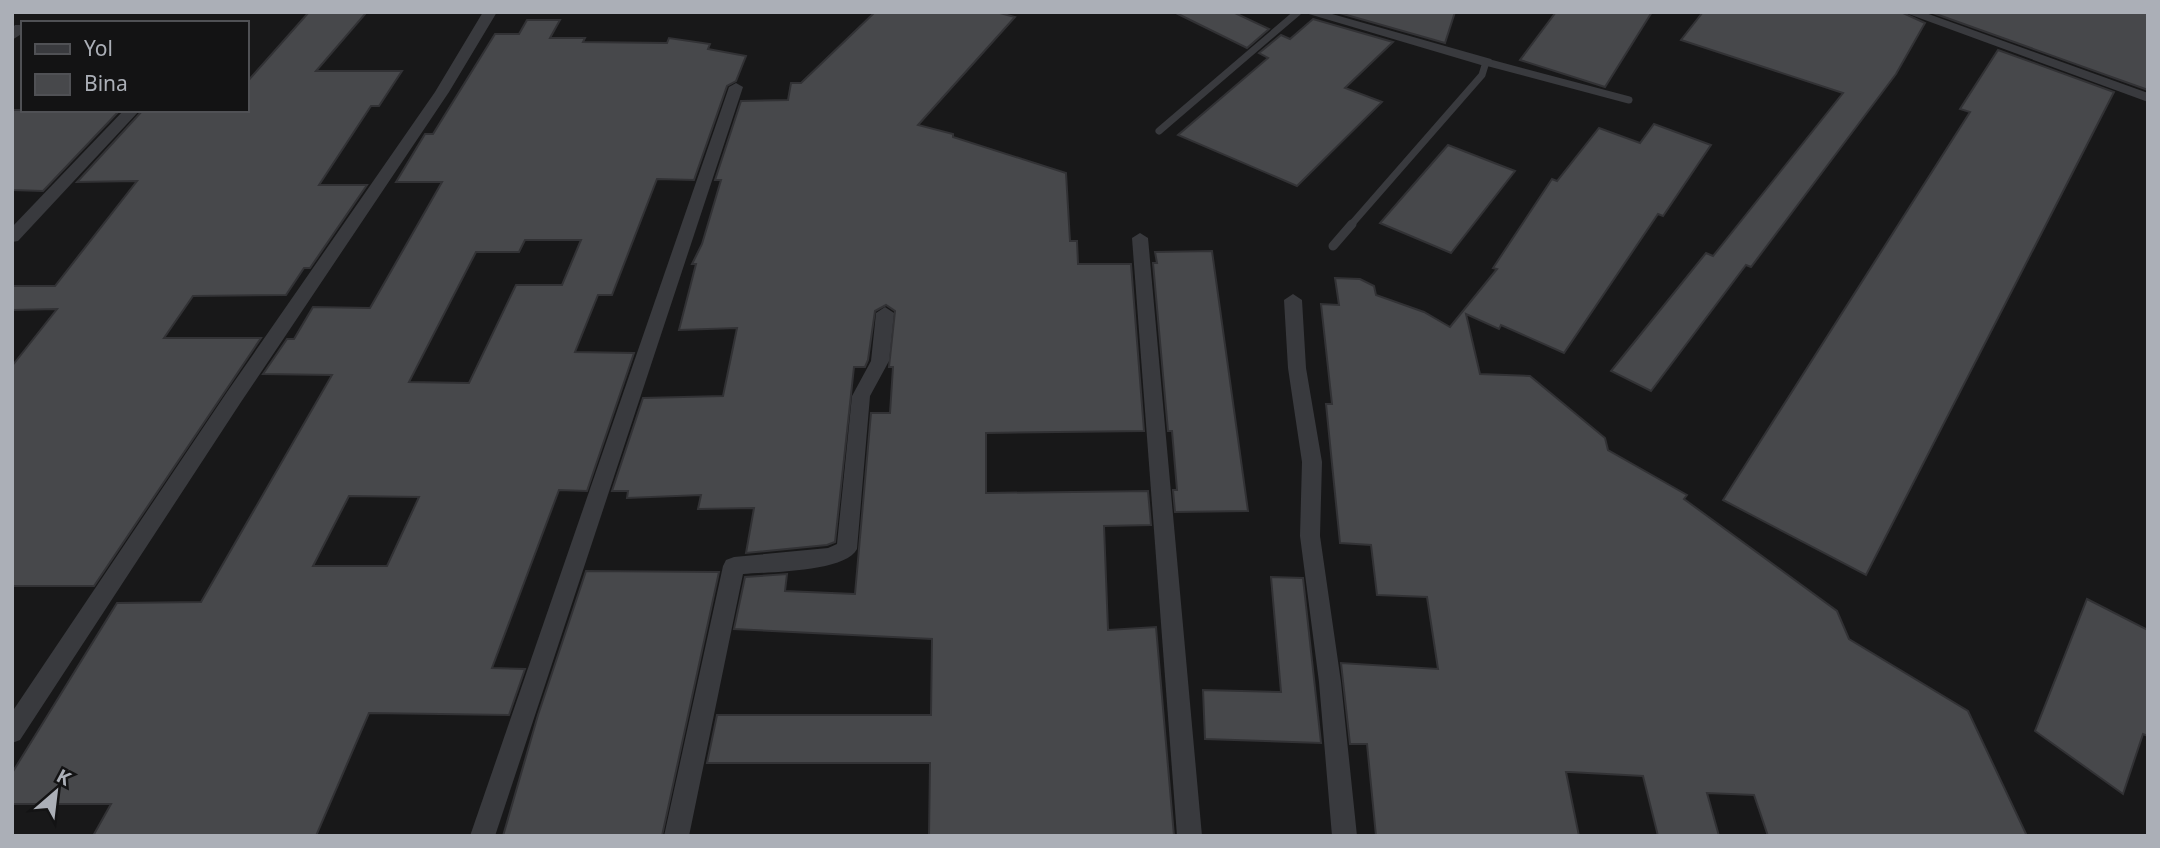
<svg xmlns="http://www.w3.org/2000/svg" width="2160" height="848" font-family="'Noto Sans',sans-serif">
<style>
.building{fill:#47484b;stroke:#323235;stroke-width:2;fill-rule:evenodd}
.lines{fill:none;stroke-linecap:round;stroke-linejoin:round}
.lane-far1{stroke:#393a3e;stroke-width:7}
.lane{stroke:#393a3e;stroke-width:9}
.street{fill:#393a3e;fill-rule:evenodd}
</style>
<rect width="100%" height="100%" fill="#181819"/>
<g class="building">
<path d="M309,12L366,13L316,71H402L379,106H371L319,185H367L310,268H304L286,295L193,296L164,338H261L94,586H12V366L57,309L12,310V286H55L137,181L77,182L143,110H247V82Z"/>
<path d="M875,12H996L1015,17L918,125L953,134V137L1066,173L1070,241H1077L1078,264H1131L1144,431L986,433V493L1148,491L1151,525L1104,526L1108,630L1156,627L1174,836H929L930,763H707L717,715H931L932,639L734,629L745,577L787,574L785,591L855,594L871,413H890L893,367H889L895,311L886,305L875,311L868,360L865,367H854L835,542L827,545L746,553L754,508L698,509L701,495L627,498L628,491H612L643,398L723,396L737,328L679,330L696,264H692L702,244L721,180H715L741,101L788,100L791,83H801Z"/>
<path d="M1174,12H1233L1269,29L1247,48Z"/>
<path d="M1336,12H1455L1445,43Z"/>
<path d="M1556,12H1652L1605,87L1520,60Z"/>
<path d="M1703,12H1901L1925,23L1896,74L1751,267L1746,265L1651,391L1611,371L1706,253L1713,256L1843,93L1681,40Z"/>
<path d="M1933,12H2148V90L1933,13Z"/>
<path d="M1313,19L1393,42L1345,88L1382,102L1297,186L1178,135L1268,58L1259,53L1281,35L1290,39Z"/>
<path d="M527,20H560L550,38H585L583,42L667,43L669,38L710,44L708,49L746,56L736,81L727,86L694,180L657,179L612,295H598L575,352L634,353L587,491L559,490L492,668L525,669L509,715L369,713L316,836H93L111,804H12V773L117,603L201,602L332,375L263,374L287,339H294L313,307L370,308L442,182H396L425,134H433L495,34H519ZM525,240H581L562,285H516L469,383L409,382L476,252H519ZM349,496L419,497L387,566H313Z"/>
<path d="M1998,50L2114,92L1866,575L1723,500L1970,112L1960,109Z"/>
<path d="M12,110H120L43,191L12,190Z"/>
<path d="M1654,124L1711,145L1663,216L1658,214L1564,353L1501,325L1499,329L1466,314L1480,374L1530,376L1605,438L1608,450L1687,495L1684,499L1837,611L1849,639L1968,711L2027,836H1768L1754,795L1707,793L1719,836H1658L1643,776L1569,772H1566L1579,836H1376L1367,744H1350L1341,663L1438,669L1427,597L1377,595L1371,545L1340,543L1326,404H1332L1321,304L1339,305L1335,278L1360,279L1374,286L1376,295L1424,312L1450,327L1497,269L1493,268L1552,179L1557,181L1599,128L1640,143Z"/>
<path d="M1448,145L1515,171L1451,253L1380,223Z"/>
<path d="M1212,251L1248,511L1175,512L1173,490H1177L1172,431H1168L1153,263H1157L1155,252Z"/>
<path d="M586,571L719,572L662,836H503L538,715Z"/>
<path d="M1271,577L1303,578L1321,743L1205,739L1203,690L1281,692Z"/>
<path d="M2087,599L2148,630V736L2143,734L2123,794L2035,731Z"/>
</g>
<g class="lines">
<g class="lane-far1">
<path d="M1159,131L1298,12"/>
<path d="M1350,226L1482,75L1486,62L1629,100"/>
</g>
<path class="lane" d="M1333,246L1352,224"/>
<g class="street">
<path d="M483,12H497L449,92L241,402L20,740L12,743V712L227,392L435,92Z"/>
<path d="M1302,12H1325L1491,59L1493,62L1491,65H1481Z"/>
<path d="M1903,12H1923L2148,93V102Z"/>
<path d="M15,25H23V33L12,40V28Z"/>
<path d="M736,83L743,87L495,836H470L729,87Z"/>
<path d="M124,110H140L18,241L12,242V227Z"/>
<path d="M1140,233L1148,238L1202,836H1177L1132,238Z"/>
<path d="M1293,294L1302,300L1306,368L1322,462L1320,536L1341,682L1357,836H1332L1319,682L1300,536L1302,462L1288,368L1284,300Z"/>
<path d="M885,307L894,313L889,361L870,396L857,549C846,572 768,572 743,574L689,836H664L723,566L726,560L734,557L828,548L837,544L852,396L871,361L876,313Z"/>
</g>
</g>
<rect width="2160" height="848" fill="none" stroke="#abafb7" stroke-width="28"/>
<rect x="21" y="21" width="228" height="91" fill="#131314" stroke="#505155" stroke-width="2"/>
<rect x="35" y="44" width="35" height="10" fill="#393a3e" stroke="#505155" stroke-width="2"/>
<text x="84" y="56" font-size="21" fill="#abafb7">Yol</text>
<rect x="35" y="74" width="35" height="21" fill="#47484b" stroke="#505155" stroke-width="2"/>
<text x="84" y="91" font-size="21" fill="#abafb7">Bina</text>
<g transform="translate(56 792) rotate(28)" stroke="#131314" stroke-width="5" paint-order="stroke">
<path d="M0-5L12 26L0 18L-12 26Z" fill="#abafb7"/>
<text y="-10" font-size="19" font-weight="bold" text-anchor="middle" fill="#abafb7">K</text>
</g>
</svg>
